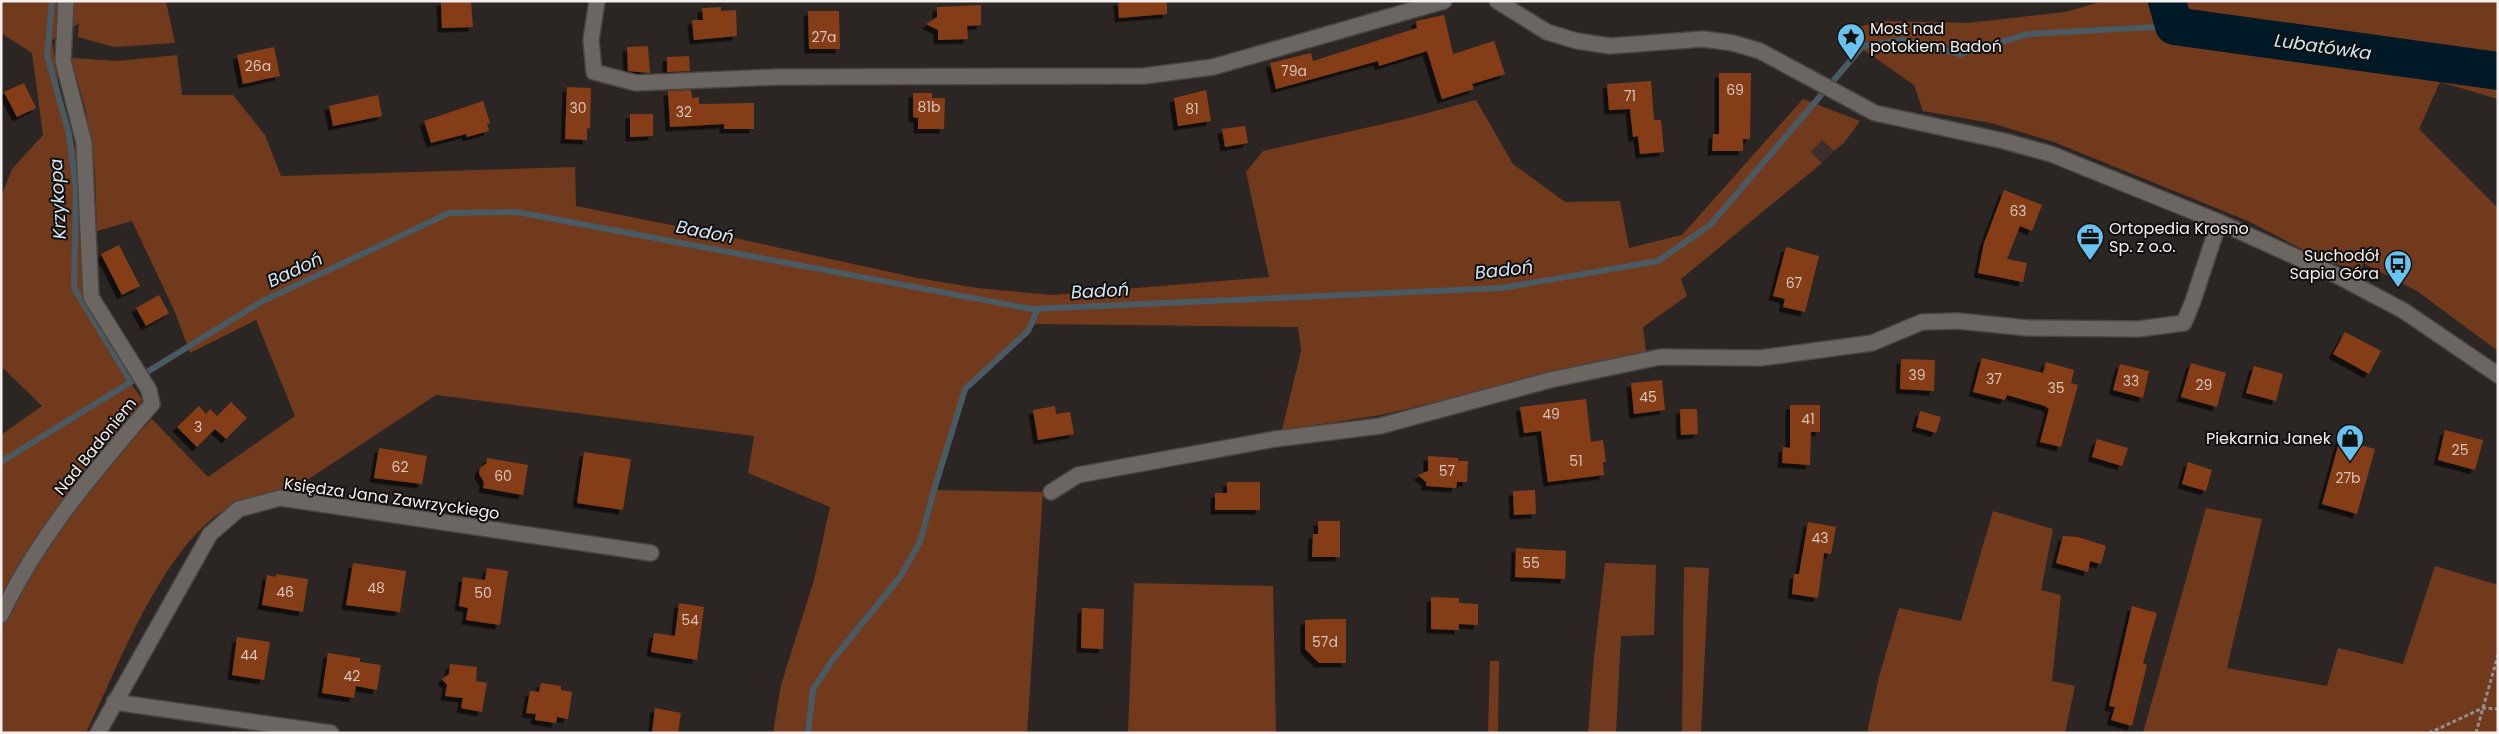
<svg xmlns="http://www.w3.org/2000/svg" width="2499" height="734" font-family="Poppins,sans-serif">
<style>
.built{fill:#3a2f2a}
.green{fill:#713a1d}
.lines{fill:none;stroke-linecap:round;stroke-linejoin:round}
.stream{stroke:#495a62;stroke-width:6}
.river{stroke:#001926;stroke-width:38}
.building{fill:#843e16;filter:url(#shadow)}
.minor-casing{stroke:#494542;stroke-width:18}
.path{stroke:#928e8c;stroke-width:3;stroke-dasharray:4 2.5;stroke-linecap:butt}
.minor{stroke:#6c6663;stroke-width:15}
.labels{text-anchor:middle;stroke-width:4;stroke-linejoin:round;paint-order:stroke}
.number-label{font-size:14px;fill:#d8c4b9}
.poi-label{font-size:16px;fill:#f4f0ef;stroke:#110f0e;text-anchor:start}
.street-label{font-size:16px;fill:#f4f0ef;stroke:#110f0e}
.water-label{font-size:18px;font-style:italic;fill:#d2e7f3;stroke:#110f0e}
</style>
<defs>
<filter id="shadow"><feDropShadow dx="-4.5" dy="4.5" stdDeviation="0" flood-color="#0009"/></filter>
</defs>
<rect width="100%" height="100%" fill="#2b2623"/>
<path class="built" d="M1822,139L1834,151L1822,163L1811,152Z"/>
<g class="green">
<path d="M1,1H166L175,43L114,47L78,37L79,23L52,40L59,88L78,161L84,306L124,374L142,399L138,411L82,473L22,562L1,603V435L42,406L1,366V197L12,169L43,135L32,53L1,33Z"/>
<path d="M2104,1H2498V99L2440,82L2419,129L2498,208V351L2417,291L2363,263L2361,272L2351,267L2329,263L2248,221L2054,142L1991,123L1923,111L1914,85L1861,48L1849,29L1883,21L1967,23L2065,12Z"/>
<path d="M177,55L182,95H233L265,135L281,176L575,167L576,206L721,235L917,278L977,288L1052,295L1269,277L1246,172L1263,151L1405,119L1476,100L1513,164L1565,202L1620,201L1629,248L1682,235L1803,99L1860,121L1844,143L1834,151L1822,140L1811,152L1822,163L1681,279L1687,296L1643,327L1646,352L1381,415L1282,430L1301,351L1298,327L1036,324L965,389L934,490L1043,492L1027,733H773L781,685L814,580L830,507L748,473L754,436L436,395L289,492C272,493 252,496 237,503C166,535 119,666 86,733H1V628L10,608L28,578L100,475L152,419L208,477L295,416L256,320L190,353L175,312L132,221L97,231L95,172L86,111L71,58L118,61Z"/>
<path d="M2206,508L2262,519L2227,668L2327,686L2338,648L2403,664L2435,566L2498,585V733H2143Z"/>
<path d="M1993,511L2053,529L2041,590L2061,595L2052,681L2075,686L2065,733H1867L1879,677L1899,608L1961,621Z"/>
<path d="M1605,563L1656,565L1654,635L1621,636L1616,733H1588L1594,657Z"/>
<path d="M1684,567L1709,568L1701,733H1682Z"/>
<path d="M1134,583L1273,586L1276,733H1128Z"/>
<path d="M1490,661H1499L1498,733H1488Z"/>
</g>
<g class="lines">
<g class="stream">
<path d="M52,1L47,55L69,134L76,188L74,288L131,382"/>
<path d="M1,462L261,302L449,213L517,212L1031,309L1502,288L1658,261L1710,225L1863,46L1902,40L1960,54L2028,34L2174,26"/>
<path d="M808,733L813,689L834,658L900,577L920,542L934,490L965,389L1028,331L1038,309"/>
</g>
<path class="river" d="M2167,1L2174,26L2498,71"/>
</g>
<g class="building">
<path d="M441,1H471L473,27L442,28Z"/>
<path d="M1118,1H1167V14L1119,18Z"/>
<path d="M981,5V25L967,26L968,39L938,40V30L926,24L937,17V7Z"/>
<path d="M721,7V11L736,10L737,36L694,40L692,20H703L702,8Z"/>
<path d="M808,11H839L840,49H809Z"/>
<path d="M1444,15L1453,54L1494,41L1505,74L1472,84L1474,89L1442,99L1427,51L1379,66L1378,61L1276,89L1270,63L1311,53L1313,61L1417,28L1416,21Z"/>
<path d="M648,46L650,73L628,71L627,47Z"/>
<path d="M274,47L280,76L243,84L237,55Z"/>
<path d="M689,56L690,71L667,72V57Z"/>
<path d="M1719,73H1751L1750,139H1743V151H1712L1713,134H1719Z"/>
<path d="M1651,81L1654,120H1661L1664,152L1640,154L1638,136L1633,137L1630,109L1609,110L1607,84Z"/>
<path d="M24,83L36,108L17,117L4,92Z"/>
<path d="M567,87L591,88L590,129L587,128V140L565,139Z"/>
<path d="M691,90L692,98L699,97V104L754,103V129H724V124L670,127L668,91Z"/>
<path d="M1206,90L1211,121L1178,126L1174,98Z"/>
<path d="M913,93H932V98H945L944,129H918V118L913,117Z"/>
<path d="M378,95L382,116L333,126L329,106Z"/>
<path d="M483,101L490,123L487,124L489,131L467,137L466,134L431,143L424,121Z"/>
<path d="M630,114H653V136L630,137Z"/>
<path d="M1245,126L1248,143L1225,147L1222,129Z"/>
<path d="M2004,190L2042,205L2032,231L2020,226L2007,259L2027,263L2023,282L1978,273L1984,243Z"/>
<path d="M119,245L140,286L122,295L101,254Z"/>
<path d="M1786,247L1819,256L1805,312L1783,307L1785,299L1773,296Z"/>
<path d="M159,295L169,313L146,326L136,308Z"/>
<path d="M2345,332L2381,351L2369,374L2333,354Z"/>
<path d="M1982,358L2043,373L2046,362L2074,370L2071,383L2078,385L2061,447L2040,442L2049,409L2045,406L2007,395L2005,400L1973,392Z"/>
<path d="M1901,359L1935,360L1934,391L1900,389Z"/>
<path d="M2191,363L2226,373L2217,407L2181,397Z"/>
<path d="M2120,364L2149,371L2143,398L2113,390Z"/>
<path d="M2254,366L2283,374L2276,401L2246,393Z"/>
<path d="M1662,380L1665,410L1634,414L1631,383Z"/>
<path d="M1586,399L1591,442L1603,440L1606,462H1603L1604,475L1548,482L1541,431L1524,433L1520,407Z"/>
<path d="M231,402L247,418L226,439L215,429L197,447L177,427L199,406L206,414L210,409L217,416Z"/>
<path d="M1790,405H1820V432H1811L1810,465L1782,463L1783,447L1790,448Z"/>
<path d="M1055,406L1056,414L1070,412L1074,434L1038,440L1033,410Z"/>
<path d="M1680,409H1697L1698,434L1681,435Z"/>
<path d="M1920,411L1941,417L1936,433L1916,427Z"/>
<path d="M2445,430L2483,440L2475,470L2438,460Z"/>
<path d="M2097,439L2128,448L2122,466L2092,457Z"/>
<path d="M2340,439L2375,449L2357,514L2322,504Z"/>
<path d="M379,448L427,456L422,484L374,478Z"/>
<path d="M584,452L631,459L623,510L577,503Z"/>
<path d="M1428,456L1458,458V461H1468L1467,482H1457L1456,488L1426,486V482L1418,475L1428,471Z"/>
<path d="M487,458L528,465L523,495L483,488L484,482L479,474L480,468L487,463Z"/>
<path d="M2188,462L2212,470L2206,491L2182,484Z"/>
<path d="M1227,482H1260V510H1215V493H1227Z"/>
<path d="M1535,490L1536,514L1514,515L1513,491Z"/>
<path d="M1318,521H1340V557H1312L1313,534H1318Z"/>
<path d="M1808,522L1836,527L1831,554L1824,553L1818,598L1792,594L1794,574H1799Z"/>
<path d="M2063,536L2078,537L2106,546L2101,564L2090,561L2088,572L2056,563Z"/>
<path d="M1516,548L1566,551L1565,579L1515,577Z"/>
<path d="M353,563L406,571L400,612L346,605Z"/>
<path d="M487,568L508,571L500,625L466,620L468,608L459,606L463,577L485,580Z"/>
<path d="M276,574L308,579L303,612L262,605L267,575L276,577Z"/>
<path d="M1431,597L1459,598V603L1478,604V625L1459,624V630L1431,629Z"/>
<path d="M679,603L704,607L697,660L651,652L654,633L675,636Z"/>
<path d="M2132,606L2157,613L2143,663L2147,665L2132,726L2111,720L2115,707L2109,706Z"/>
<path d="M1082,608L1104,609L1103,649L1081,648Z"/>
<path d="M1326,619H1346V663H1319L1305,649V620Z"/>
<path d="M237,637L270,642L264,680L232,675Z"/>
<path d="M328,653L360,658V662L381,665L377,690L356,686L354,698L322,693Z"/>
<path d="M450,664L477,667L476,681L487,683L482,712L461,708L463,698L445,696L447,685L442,679L449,674Z"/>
<path d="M541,683L561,686V690L572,692L568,719L557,717L556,723L535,720L536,714L526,713L530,691L539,692Z"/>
<path d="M655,708L681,713L678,733H652Z"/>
</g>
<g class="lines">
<g class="minor-casing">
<g id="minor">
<path d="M597,1L591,40L594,72L636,83L778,77L1144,76L1213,67L1444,1"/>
<path d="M1497,1L1547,32L1577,41L1610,46L1703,39L1733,43L1760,51L1875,113L2004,141L2051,154L2219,222L2338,276L2404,311L2498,375"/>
<path d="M1051,492L1078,475L1275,439L1380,426L1550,380L1660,357L1760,358L1872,343L1922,322L1958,321L2028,328L2138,329L2184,323L2193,301L2219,222"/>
<path d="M1,615C38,537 96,469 152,404L149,390L91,297L84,143L63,61L66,1"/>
<path d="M114,702L331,733"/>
<path d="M98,733L210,534L239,509L280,498L651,553"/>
</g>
</g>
<g class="path">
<path d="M2429,733L2483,708L2498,709"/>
<path d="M2476,733L2498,655"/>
</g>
<use href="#minor" class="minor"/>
</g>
<defs>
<g id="sight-pin" transform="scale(1.4375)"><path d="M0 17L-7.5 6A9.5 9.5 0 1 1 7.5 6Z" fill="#69c3f1" stroke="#110f0e"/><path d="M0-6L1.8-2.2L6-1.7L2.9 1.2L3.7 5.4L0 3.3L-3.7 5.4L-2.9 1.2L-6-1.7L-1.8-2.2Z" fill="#111"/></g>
<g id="office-pin" transform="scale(1.4375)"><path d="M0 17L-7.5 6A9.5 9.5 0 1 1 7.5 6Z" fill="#69c3f1" stroke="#110f0e"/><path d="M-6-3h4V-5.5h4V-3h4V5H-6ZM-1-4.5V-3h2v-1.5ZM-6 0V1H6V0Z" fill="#111"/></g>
<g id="bus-pin" transform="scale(1.4375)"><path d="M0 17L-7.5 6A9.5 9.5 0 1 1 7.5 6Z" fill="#69c3f1" stroke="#110f0e"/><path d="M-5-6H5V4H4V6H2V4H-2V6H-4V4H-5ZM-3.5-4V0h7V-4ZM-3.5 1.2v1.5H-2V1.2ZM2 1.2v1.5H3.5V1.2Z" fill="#111"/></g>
<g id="shop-pin" transform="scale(1.4375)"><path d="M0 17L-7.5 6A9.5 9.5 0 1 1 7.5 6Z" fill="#69c3f1" stroke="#110f0e"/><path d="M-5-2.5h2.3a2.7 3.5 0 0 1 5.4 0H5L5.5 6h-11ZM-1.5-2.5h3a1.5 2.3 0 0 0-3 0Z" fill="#111"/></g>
</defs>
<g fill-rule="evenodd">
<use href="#sight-pin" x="1851" y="37"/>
<use href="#office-pin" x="2090" y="237"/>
<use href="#bus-pin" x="2398" y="264"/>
<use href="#shop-pin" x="2350" y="438"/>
</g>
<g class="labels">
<g class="number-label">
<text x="824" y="42">27a</text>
<text x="258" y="71">26a</text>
<text x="1294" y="76">79a</text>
<text x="1735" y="95">69</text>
<text x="1630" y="101">71</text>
<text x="929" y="112">81b</text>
<text x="578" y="113">30</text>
<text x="1192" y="114">81</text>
<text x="684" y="117">32</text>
<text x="2018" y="216">63</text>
<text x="1794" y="288">67</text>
<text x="1917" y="380">39</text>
<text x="1994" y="384">37</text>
<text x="2131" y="386">33</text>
<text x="2204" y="390">29</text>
<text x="2056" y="393">35</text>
<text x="1648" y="402">45</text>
<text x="1551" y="419">49</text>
<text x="1808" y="424">41</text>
<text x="198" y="432">3</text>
<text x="2460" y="455">25</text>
<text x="1576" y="466">51</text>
<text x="400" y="472">62</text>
<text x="1447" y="476">57</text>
<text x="503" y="481">60</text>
<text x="2348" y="483">27b</text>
<text x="1820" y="543">43</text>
<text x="1531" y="568">55</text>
<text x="376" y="593">48</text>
<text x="285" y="597">46</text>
<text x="483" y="598">50</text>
<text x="690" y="625">54</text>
<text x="1325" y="647">57d</text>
<text x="249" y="660">44</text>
<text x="352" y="681">42</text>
</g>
<g class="poi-label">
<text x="1870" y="34">Most nad<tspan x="1870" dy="18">potokiem Badoń</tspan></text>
<text x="2109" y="234">Ortopedia Krosno<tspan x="2109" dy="18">Sp. z o.o.</tspan></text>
<text x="2379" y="261" text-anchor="end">Suchodół<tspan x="2379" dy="18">Sapia Góra</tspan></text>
<text x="2331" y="444" text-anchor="end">Piekarnia Janek</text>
</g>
<g class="street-label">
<text transform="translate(95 446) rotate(-51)" y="6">Nad Badoniem</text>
<text transform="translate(392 498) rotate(8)" y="6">Księdza Jana Zawrzyckiego</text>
</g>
<g class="water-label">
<text transform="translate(2323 47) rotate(8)" y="6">Lubatówka</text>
<text transform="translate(58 199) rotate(-93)" y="6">Krzykopa</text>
<text transform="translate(705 232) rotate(11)" y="6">Badoń</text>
<text transform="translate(295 270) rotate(-25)" y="6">Badoń</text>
<text transform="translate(1504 270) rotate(-6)" y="6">Badoń</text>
<text transform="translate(1100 291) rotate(-3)" y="6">Badoń</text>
</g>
</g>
<rect width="2499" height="734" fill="none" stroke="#f4f0ef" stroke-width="5"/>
</svg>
